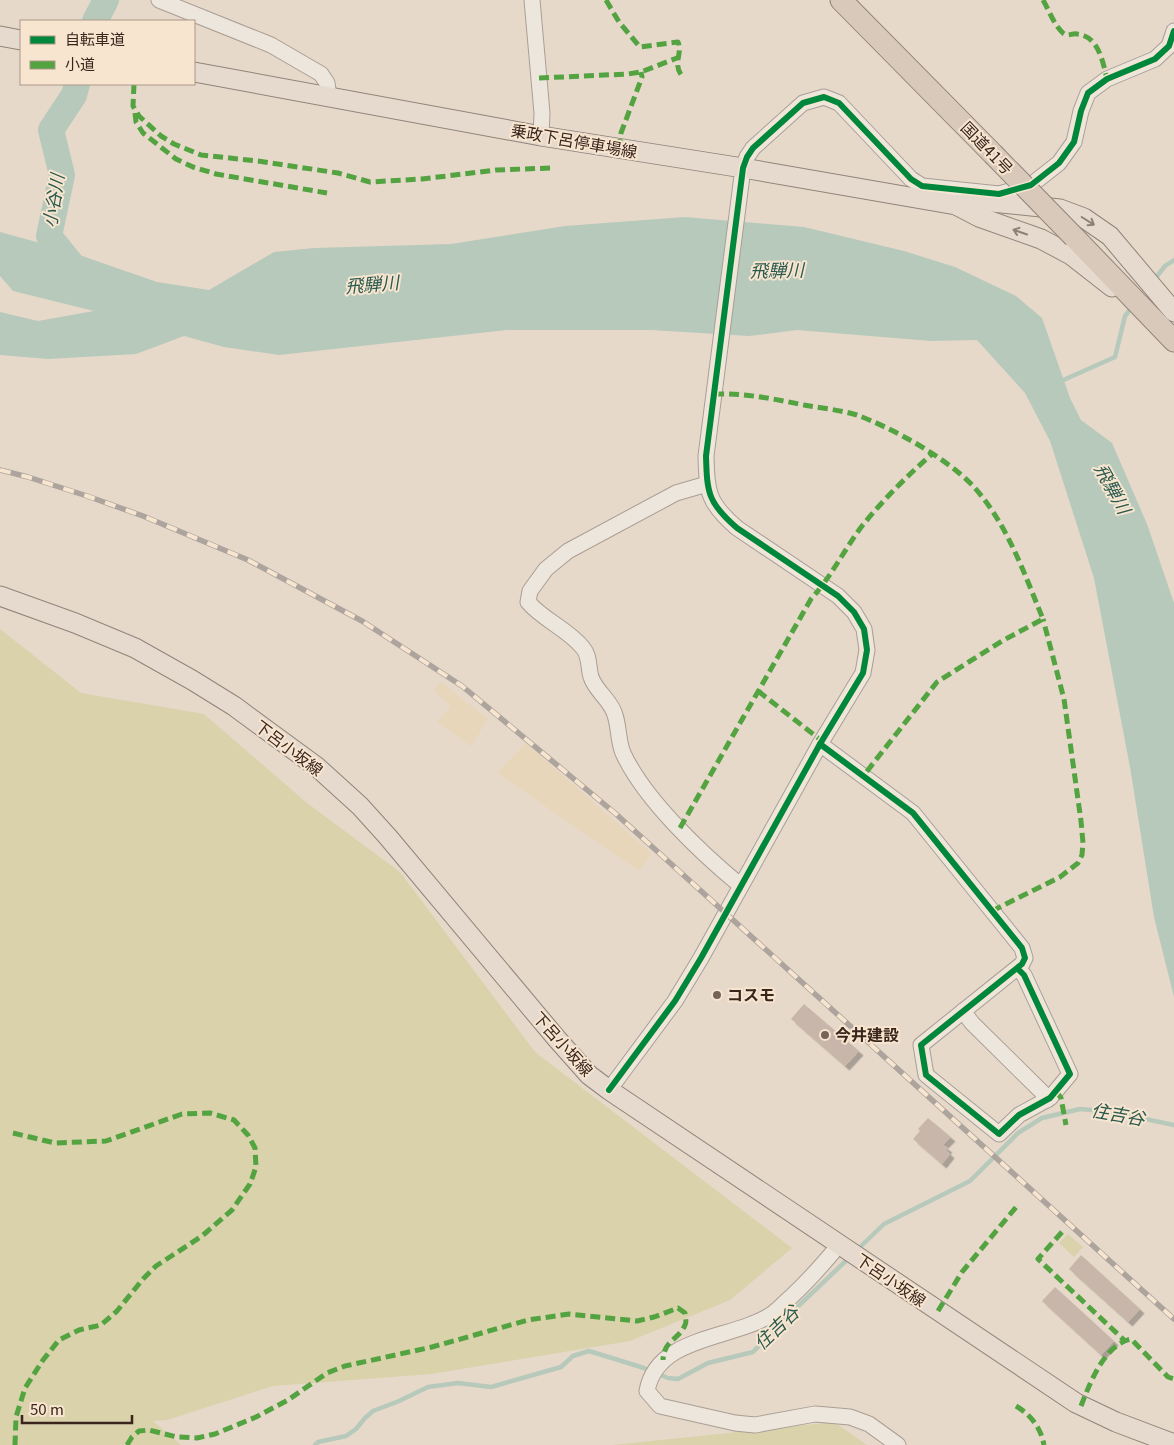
<svg xmlns="http://www.w3.org/2000/svg" width="1174" height="1445" font-family="Georgia,'Noto Sans JP',serif">
<style>
.farmland{fill:#e7d6ba}
.green{fill:#d9d2ab}
.water{fill:#b6c9bb}
.lines{fill:none;stroke-linecap:round;stroke-linejoin:round}
.stream{stroke:#b6c9bb;stroke-width:4.5}
.river{stroke:#b6c9bb;stroke-width:26}
.building{fill:#c9b6ab;filter:url(#shadow)}
.minor-casing{stroke:#aa9e94;stroke-width:17}
.major-casing{stroke:#90847b;stroke-width:21}
.highway-casing{stroke:#90847b;stroke-width:23}
.minor{stroke:#ede6dd;stroke-width:15}
.major{stroke:#e5dacd;stroke-width:19}
.highway{stroke:#d9c9bb;stroke-width:21}
.rail-casing{stroke:#aca49d;stroke-width:5.5}
.rail{stroke:#f7e5cf;stroke-width:4;stroke-dasharray:11;stroke-linecap:butt}
.highway-bridge-casing{stroke:#90847b;stroke-width:23;stroke-linecap:butt}
.highway-bridge{stroke:#d9c9bb;stroke-width:21}
.quiet{stroke:#53a341;stroke-width:5;stroke-dasharray:10 5;stroke-linecap:butt}
.cycleway-casing{stroke:#f7e5cf;stroke-width:9}
.cycleway{stroke:#00873e;stroke-width:6}
.oneway{stroke:#8f8074}
.poi-dot{fill:#766459;stroke:#f7e5cf;stroke-width:2}
.labels{text-anchor:middle;stroke-width:4;stroke-linejoin:round;paint-order:stroke}
.street-label{font-size:16px;fill:#39251c;stroke:#f7e5cf}
.poi-label{font-size:16px;font-weight:bold;fill:#39251c;stroke:#f7e5cf;text-anchor:start}
.water-label{font-size:18px;font-style:italic;fill:#2a5a4f;stroke:#f7e5cf}
</style>
<defs>
<filter id="shadow"><feDropShadow dx="4.5" dy="4.5" stdDeviation="0" flood-color="#0004"/></filter>
</defs>
<rect width="100%" height="100%" fill="#e6d9ca"/>
<g class="farmland">
<path d="M441,682L488,719L471,746L437,722L451,706L434,691Z"/>
<path d="M526,743L652,854L639,871L497,773Z"/>
</g>
<g class="green">
<path d="M0,629L81,693L204,714L307,803L400,872L535,1052L792,1248L730,1300L630,1341L431,1374L273,1386L167,1420L153,1421L181,1445H0Z"/>
<path d="M1068,1234L1083,1247L1074,1257L1059,1243Z"/>
<path d="M834,1422L867,1445H613Z"/>
</g>
<path class="water" d="M685,217L804,227L904,251L955,267L1016,296L1042,318L1070,398L1081,420L1112,443L1147,524L1174,603V997L1154,917L1130,767L1094,578L1050,441L1025,393L977,340L931,341L797,330L749,336L651,330H507L279,355L224,347L184,336L136,354L49,359L0,355V312L38,321L94,311L13,291L0,276V232L62,249L157,282L209,290L274,252L314,248L451,244L565,226Z"/>
<g class="lines">
<g class="stream">
<path d="M1154,280L1165,266L1174,260"/>
<path d="M1059,382L1115,357L1125,316L1132,307"/>
<path d="M856,1251L884,1224L970,1181L1018,1133L1042,1118L1080,1109L1113,1112L1174,1125"/>
<path d="M315,1445L318,1442L346,1436L356,1429L365,1418L373,1411L399,1401L428,1387L458,1383L491,1387L561,1367L573,1356L589,1351L644,1368L668,1378L678,1379L708,1363L753,1352L791,1313L851,1256"/>
</g>
<g class="river">
<path d="M95,21L106,0"/>
<path d="M77,84L74,95L51,130L62,175L49,236L81,276"/>
</g>
</g>
<g class="building">
<path d="M804,1004L859,1051L845,1066L791,1019Z"/>
<path d="M928,1118L951,1137L943,1145L948,1148L946,1150L950,1154L942,1164L913,1139L920,1131L918,1129Z"/>
<path d="M1081,1255L1140,1309L1128,1322L1069,1269Z"/>
<path d="M1055,1287L1114,1341L1101,1355L1042,1301Z"/>
</g>
<g class="lines">
<g class="minor-casing">
<g id="minor">
<path d="M159,0L271,45L321,74L327,83L329,96"/>
<path d="M532,0L542,113L541,136"/>
<path d="M707,484L676,493L568,551L546,569L530,591L528,602C543,620 568,629 583,648C590,656 588,667 591,677C596,692 611,700 615,715C619,727 618,741 623,753C644,799 701,853 741,886"/>
<path d="M820,744L913,813L1022,948L1025,958L1022,964L1017,968L921,1045L926,1075L999,1134L1019,1115L1050,1098L1070,1074L1024,975L1017,968"/>
<path d="M963,1011L972,1023L1044,1094L1047,1100"/>
<path d="M609,1090L675,1001L701,958L820,744L863,673L867,650L864,629L854,612L838,596L737,528C708,503 707,493 706,456L743,168L747,157L753,148L803,103L824,97L839,103L911,179L922,186L999,194L1031,185L1059,163L1074,142L1081,111L1088,93L1107,79L1155,59L1169,46L1174,31"/>
<path d="M839,1245C824,1263 809,1280 792,1296C785,1302 779,1309 772,1314C733,1340 657,1335 647,1391L660,1406L735,1423L755,1425L815,1414L850,1417L869,1424L898,1445"/>
</g>
</g>
<g class="major-casing">
<g id="major">
<path d="M0,36L21,40"/>
<path d="M194,72L541,136L743,168L956,205L979,217L1041,239L1071,255L1112,287"/>
<path d="M956,205L982,201L1060,209L1084,218L1110,236L1174,312"/>
<path d="M0,596L75,623L135,648L192,680L234,706L317,767L360,806L388,837L557,1039L589,1075L609,1090L1076,1403L1116,1422L1174,1444"/>
</g>
</g>
<g class="highway-casing">
<g id="highway">
<path d="M841,0L993,154"/>
<path d="M1074,237L1174,341"/>
</g>
</g>
<use href="#minor" class="minor"/>
<use href="#major" class="major"/>
<use href="#highway" class="highway"/>
<g class="rail-casing">
<path id="rail" d="M0,470L28,477L87,496L143,516L248,560L362,621L462,686L616,814L1174,1319"/>
</g>
<use href="#rail" class="rail"/>
<g class="highway-bridge-casing">
<path id="highway-bridge" d="M993,154L1074,237"/>
</g>
<use href="#highway-bridge" class="highway-bridge"/>
<g class="quiet">
<path d="M606,0L619,22L640,47L678,42C683,54 672,63 682,76"/>
<path d="M1043,0C1049,10 1054,25 1063,33C1067,37 1072,33 1077,34C1099,36 1103,63 1107,79"/>
<path d="M539,78L628,74L641,72L677,58"/>
<path d="M134,84L133,106L139,116L161,136L174,144L201,155L258,161L338,173L370,182L422,179L496,170L551,168"/>
<path d="M135,113L136,122L143,133L176,159L193,167L216,174L327,193"/>
<path d="M619,149L621,133L642,77L641,72"/>
<path d="M714,394C745,393 774,399 804,405C821,408 840,410 857,415C892,428 947,458 973,486C1007,523 1024,573 1043,619L1002,641L937,682L864,775"/>
<path d="M758,691L822,741"/>
<path d="M680,828L811,599C831,577 844,550 862,526C883,500 908,475 932,454"/>
<path d="M992,911L1060,877L1078,863L1082,855L1083,843L1081,821L1064,699L1043,619"/>
<path d="M1056,1091L1061,1098L1066,1125"/>
<path d="M13,1133L55,1143L106,1141L182,1114L210,1113L234,1120L248,1135L255,1148L256,1167L250,1184L232,1210L202,1236L156,1266L143,1279L117,1311L101,1325L79,1330L59,1340L43,1360L25,1388L16,1417L15,1445"/>
<path d="M1062,1232L1038,1259L1124,1340"/>
<path d="M938,1311L962,1272L1017,1206"/>
<path d="M1016,1406C1031,1415 1041,1428 1044,1445"/>
<path d="M1081,1406C1090,1383 1104,1345 1131,1339L1168,1377L1174,1379"/>
<path d="M127,1445L132,1437L139,1431L149,1430L177,1437L197,1438L215,1434L256,1417L288,1400L327,1373L345,1366L432,1347L528,1320L569,1314L637,1321L654,1317L678,1308L685,1313C685,1317 687,1322 685,1325C679,1340 664,1339 663,1360"/>
</g>
<g class="cycleway-casing">
<g id="cycleway">
<path d="M820,744L913,813L1022,948L1025,958L1022,964L1017,968L921,1045L926,1075L999,1134L1019,1115L1050,1098L1070,1074L1024,975L1017,968"/>
<path d="M609,1090L675,1001L701,958L820,744L863,673L867,650L864,629L854,612L838,596L737,528C708,503 707,493 706,456L743,168L747,157L753,148L803,103L824,97L839,103L911,179L922,186L999,194L1031,185L1059,163L1074,142L1081,111L1088,93L1107,79L1155,59L1169,46L1174,31"/>
</g>
</g>
<use href="#cycleway" class="cycleway"/>
</g>
<defs><path id="oneway-shaft" d="M-6 0H5M1.5-3L5.5 0L1.5 3" fill="none" stroke-width="1.6" stroke-linecap="round" stroke-linejoin="round" transform="scale(1.25)"/></defs>
<g class="oneway">
<use href="#oneway-shaft" transform="translate(1088 221) rotate(32)"/>
<use href="#oneway-shaft" transform="translate(1020 232) rotate(-161)"/>
</g>
<g class="poi-dot">
<circle cx="717" cy="995" r="5"/>
<circle cx="825" cy="1035" r="5"/>
</g>
<g class="labels">
<g class="street-label">
<text transform="translate(574 141) rotate(10)" y="6">乗政下呂停車場線</text>
<text transform="translate(987 148) rotate(46)" y="6">国道41号</text>
<text transform="translate(289 748) rotate(37)" y="6">下呂小坂線</text>
<text transform="translate(563 1044) rotate(48)" y="6">下呂小坂線</text>
<text transform="translate(891 1280) rotate(34)" y="6">下呂小坂線</text>
</g>
<g class="poi-label">
<text x="727" y="1001">コスモ</text>
<text x="835" y="1041">今井建設</text>
</g>
<g class="water-label">
<text transform="translate(54 201) rotate(-81)" y="6">小谷川</text>
<text transform="translate(777 271) rotate(-1)" y="6">飛騨川</text>
<text transform="translate(372 285) rotate(-5)" y="6">飛騨川</text>
<text transform="translate(1112 489) rotate(61)" y="6">飛騨川</text>
<text transform="translate(1118 1115) rotate(10)" y="6">住吉谷</text>
<text transform="translate(777 1328) rotate(-44)" y="6">住吉谷</text>
</g>
</g>
<rect x="20" y="20" width="175" height="65" fill="#f7e5cf" stroke="#ab9887"/>
<rect x="30" y="36" width="25" height="8" fill="#00873e" stroke="#ab9887"/>
<text x="65" y="45" font-size="15" fill="#39251c">自転車道</text>
<rect x="30" y="61" width="25" height="8" fill="#53a341" stroke="#ab9887"/>
<text x="65" y="70" font-size="15" fill="#39251c">小道</text>
<path d="M22 1415v8h110v-8" fill="none" stroke="#39251c" stroke-width="2.5"/>
<text x="30" y="1415" font-size="15" fill="#39251c" stroke="#f7e5cf" stroke-width="4" paint-order="stroke">50 m</text>
</svg>
